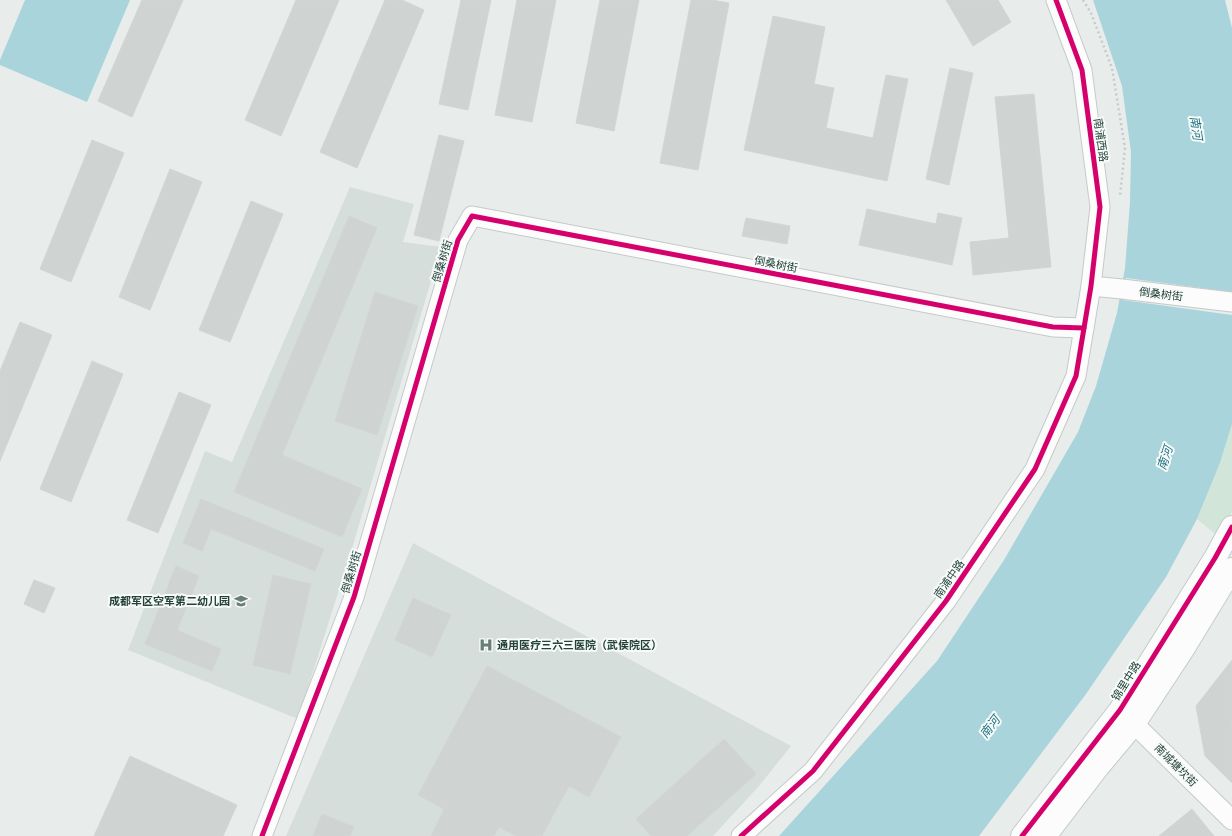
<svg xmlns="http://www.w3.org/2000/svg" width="1232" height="836" font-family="'Fira Sans Condensed','Noto Sans SC',sans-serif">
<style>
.built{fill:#d6dedb}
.green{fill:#d1e6d8}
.water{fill:#a9d4db}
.pier{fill:#e8edeb}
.building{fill:#cfd4d2;stroke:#d1d6d4}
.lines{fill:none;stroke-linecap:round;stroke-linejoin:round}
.minor-casing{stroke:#c5cac8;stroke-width:21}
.secondary-casing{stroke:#c3cbc8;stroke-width:24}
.path{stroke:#c3ccca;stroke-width:2.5;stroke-dasharray:2 3;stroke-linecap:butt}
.minor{stroke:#fcfcfc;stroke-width:19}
.secondary{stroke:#fcfcfc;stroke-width:22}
.cycleway-casing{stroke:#f7fbf9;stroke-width:8}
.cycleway{stroke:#d6006c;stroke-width:5}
.labels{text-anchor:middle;stroke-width:4;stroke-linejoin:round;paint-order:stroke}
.street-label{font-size:11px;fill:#24423a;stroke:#f7fbf9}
.poi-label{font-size:11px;font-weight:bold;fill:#24423a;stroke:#f7fbf9;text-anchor:end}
.water-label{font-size:12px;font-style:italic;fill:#1c6f80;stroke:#f7fbf9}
</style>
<rect width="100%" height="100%" fill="#e8edeb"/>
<g class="built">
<path d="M350,187L414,204L403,242L441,247L351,552L298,719L128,650L205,451L232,462Z"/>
<path d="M413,543L791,746L759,786L713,836H286Z"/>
</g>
<path class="green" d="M1232,424V512L1219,537L1197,519L1220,463Z"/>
<g class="water">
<path d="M25,0H130L87,102L0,65V60Z"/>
<path d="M1093,0H1225L1232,28V424L1220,463L1197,519L1166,577L1086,694L979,836H779L937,661L1004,560L1078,432L1096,386L1117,313L1125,268L1130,202L1131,152L1122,86Z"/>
</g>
<path class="pier" d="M1126,278L1232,292V315L1123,300Z"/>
<g class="building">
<path d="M142,0H183L132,117L98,101Z"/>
<path d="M296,0H339L281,136L245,120Z"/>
<path d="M385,0H402L424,10L357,168L320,152Z"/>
<path d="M461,0H491L468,110L439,104Z"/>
<path d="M517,0H556L532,122L495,115Z"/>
<path d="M600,0H639L614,131L576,123Z"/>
<path d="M691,0H712L729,3L698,170L660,163Z"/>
<path d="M946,0H998L1011,22L973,46Z"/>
<path d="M773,16L825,27L814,84L834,88L826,128L873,138L886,75L908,79L887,181L744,150Z"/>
<path d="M950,68L973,73L949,185L926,179Z"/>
<path d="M1034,94L1051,267L973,275L970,242L1009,238L995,97Z"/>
<path d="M439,135L464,141L439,241L414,235Z"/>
<path d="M92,140L124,153L71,282L40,269Z"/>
<path d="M170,169L202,182L150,310L119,297Z"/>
<path d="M251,201L283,214L230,342L199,330Z"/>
<path d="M867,209L936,224L938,213L962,218L952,265L859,245Z"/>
<path d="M349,216L377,228L282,455L362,489L342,537L234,492Z"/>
<path d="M746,218L790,226L787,244L742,236Z"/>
<path d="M375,292L418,306L377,435L335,421Z"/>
<path d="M20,322L52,335L0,461V371Z"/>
<path d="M92,361L123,374L71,502L40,489Z"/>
<path d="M179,392L211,405L158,533L127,520Z"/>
<path d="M201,499L324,549L315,571L211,529L202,551L183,543Z"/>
<path d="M176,566L199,576L177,630L221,649L212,671L145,644Z"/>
<path d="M273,575L311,584L290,674L253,665Z"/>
<path d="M34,580L55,588L44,613L24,604Z"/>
<path d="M413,598L451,615L432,657L395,640Z"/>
<path d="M1232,660V726L1231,728L1232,729V783L1205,756L1196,706Z"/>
<path d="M487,666L621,737L589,797L569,786L542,836H516L499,827L494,836H431L444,809L418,795Z"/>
<path d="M724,739L756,774L687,836H651L636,819Z"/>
<path d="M130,756L237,805L223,836H94Z"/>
<path d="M1192,809L1214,836H1159Z"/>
<path d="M322,814L354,827L350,836H313Z"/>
</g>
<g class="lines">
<g class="minor-casing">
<g id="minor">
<path d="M1091,286L1122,289L1232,302"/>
<path d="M1124,714L1232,820"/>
<path d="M262,836L354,597L458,240L472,216L1053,327L1084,328"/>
<path d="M741,836L813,771L946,601L1035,469L1076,376L1091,286L1100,207L1082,70L1056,0"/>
</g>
</g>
<g class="secondary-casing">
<g id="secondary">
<path d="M1022,836L1120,710L1215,558L1232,527"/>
<path d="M1045,836L1098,767L1134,724L1182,651L1232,569"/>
</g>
</g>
<path class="path" d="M1083,0L1091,13L1112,68L1125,148L1120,196"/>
<use href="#minor" class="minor"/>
<use href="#secondary" class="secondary"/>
<g class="cycleway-casing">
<g id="cycleway">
<path d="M262,836L354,597L458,240L472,216L1053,327L1084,328"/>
<path d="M741,836L813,771L946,601L1035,469L1076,376L1091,286L1100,207L1082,70L1056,0"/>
<path d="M1022,836L1120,710L1215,558L1232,527"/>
</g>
</g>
<use href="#cycleway" class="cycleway"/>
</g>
<defs>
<g id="school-bare" transform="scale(1.08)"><path d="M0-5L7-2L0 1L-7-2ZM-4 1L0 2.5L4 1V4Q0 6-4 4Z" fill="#697e78" stroke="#f7fbf9" stroke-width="2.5" paint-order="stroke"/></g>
<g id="hospital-bare" transform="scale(1.08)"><path d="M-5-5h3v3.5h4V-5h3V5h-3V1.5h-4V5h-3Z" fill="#697e78" stroke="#f7fbf9" stroke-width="2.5" paint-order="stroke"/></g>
</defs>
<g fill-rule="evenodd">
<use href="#school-bare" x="241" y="601"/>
<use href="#hospital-bare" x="486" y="645"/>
</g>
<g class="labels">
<g class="street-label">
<text transform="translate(1101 140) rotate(82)" y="4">南浦西路</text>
<text transform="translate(442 261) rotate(-73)" y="4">倒桑树街</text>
<text transform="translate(776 264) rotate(11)" y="4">倒桑树街</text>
<text transform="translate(1161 294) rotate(7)" y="4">倒桑树街</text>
<text transform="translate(351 572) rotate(-73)" y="4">倒桑树街</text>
<text transform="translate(949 579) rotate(-55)" y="4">南浦中路</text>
<text transform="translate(1126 681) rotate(-58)" y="4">锦里中路</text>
<text transform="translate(1176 765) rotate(45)" y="4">南城塘坎街</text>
</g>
<g class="poi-label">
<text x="230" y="605">成都军区空军第二幼儿园</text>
<text x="497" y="649" text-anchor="start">通用医疗三六三医院（武侯院区）</text>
</g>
<g class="water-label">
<text transform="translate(1196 128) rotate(81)" y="4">南河</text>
<text transform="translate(1165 458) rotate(-71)" y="4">南河</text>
<text transform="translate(990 727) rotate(-53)" y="4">南河</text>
</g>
</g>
</svg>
